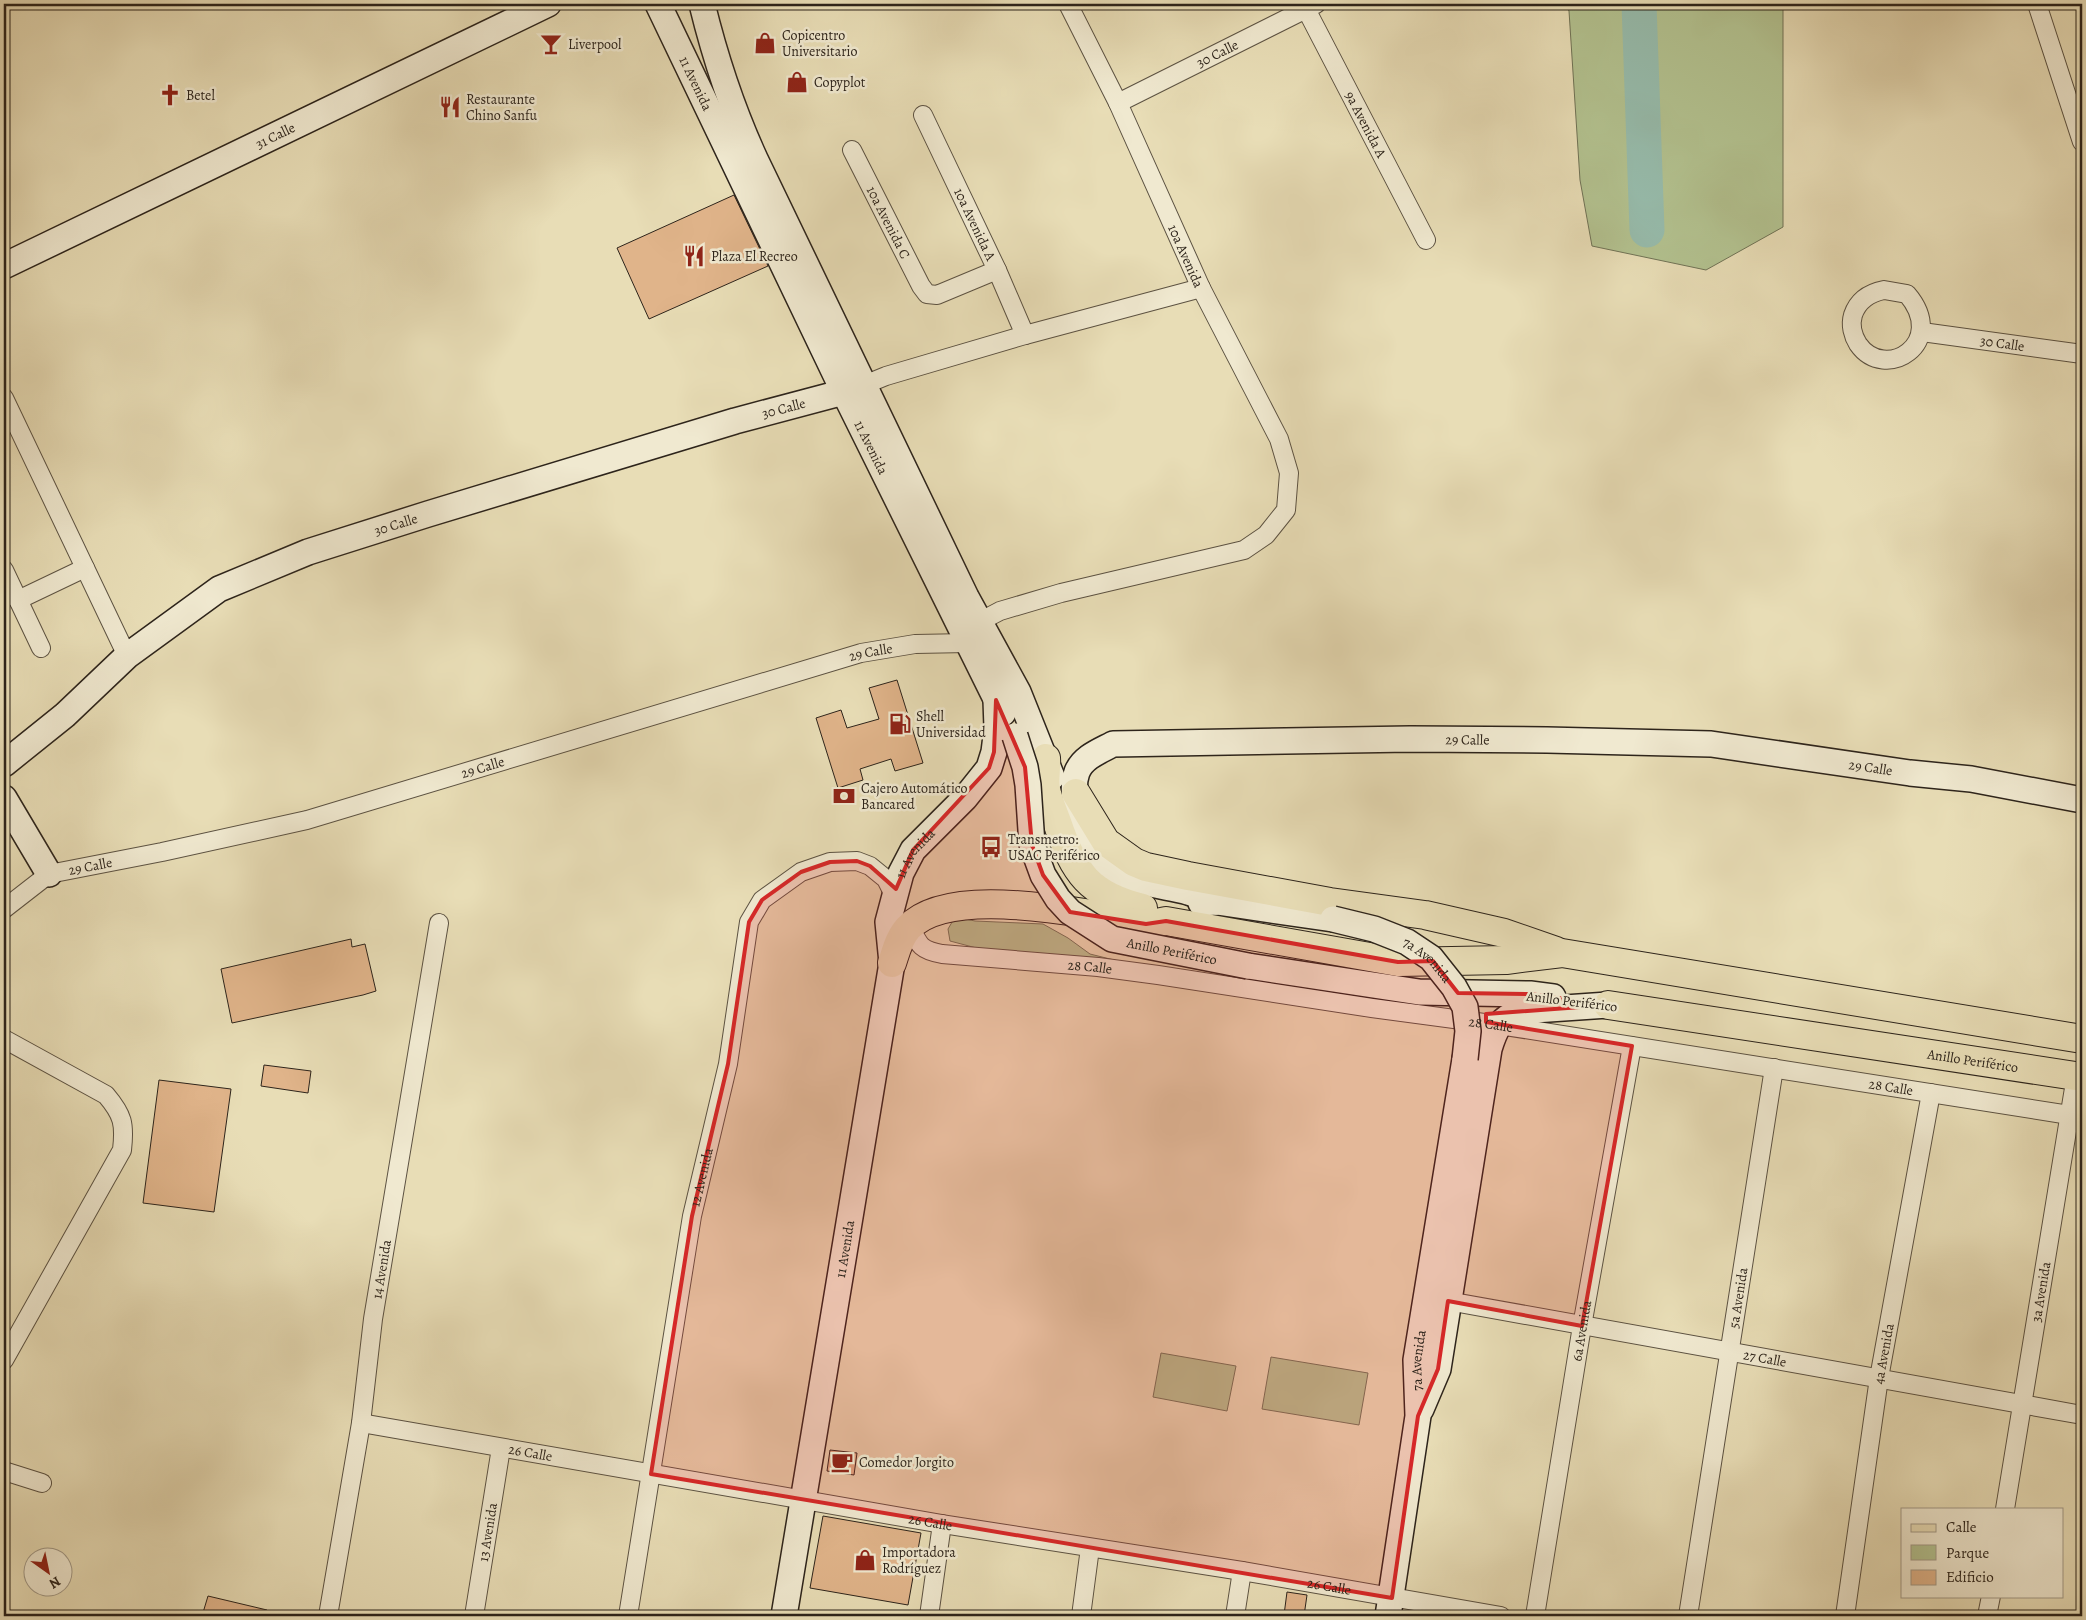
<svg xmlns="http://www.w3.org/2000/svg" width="2086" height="1620" font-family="Alegreya,serif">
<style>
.green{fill:#b3c290;stroke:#707356}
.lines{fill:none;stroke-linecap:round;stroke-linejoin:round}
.river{stroke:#97bcac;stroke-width:35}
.building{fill:#e0b48a;stroke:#2d241b}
.street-casing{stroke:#5c5242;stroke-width:20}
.secondary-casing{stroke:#2d241b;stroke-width:28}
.primary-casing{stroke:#2d241b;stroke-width:30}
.street{stroke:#f0e9d0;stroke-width:18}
.secondary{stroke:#f0e9d0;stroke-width:25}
.primary{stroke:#e8ddb6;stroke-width:28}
.secondary-bridge-casing{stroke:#2d241b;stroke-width:28;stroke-linecap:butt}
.secondary-bridge{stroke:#f0e9d0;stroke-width:25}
.marked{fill:#d62828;fill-opacity:0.2;stroke:#d62828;stroke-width:4;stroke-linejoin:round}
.labels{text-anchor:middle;stroke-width:5;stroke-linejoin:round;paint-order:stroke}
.poi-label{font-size:14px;fill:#2d241b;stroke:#f0e9d0;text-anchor:start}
.street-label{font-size:14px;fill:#2d241b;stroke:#f0e9d0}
</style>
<rect width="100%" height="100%" fill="#e8ddb6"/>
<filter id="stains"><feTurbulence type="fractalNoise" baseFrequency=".004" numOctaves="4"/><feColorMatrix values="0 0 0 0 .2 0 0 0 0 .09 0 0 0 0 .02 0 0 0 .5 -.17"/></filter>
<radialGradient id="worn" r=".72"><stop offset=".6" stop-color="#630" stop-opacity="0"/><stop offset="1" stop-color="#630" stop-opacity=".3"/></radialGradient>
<g class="green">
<path d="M1566,4H1783V227L1706,270L1592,246L1580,180L1569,11Z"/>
<path d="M955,917L975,921L1043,924L1068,938L1090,954L1118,961L984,950L950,941L948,929Z"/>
<path d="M1161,1353L1236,1366L1227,1411L1153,1397Z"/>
<path d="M1271,1357L1368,1373L1359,1425L1262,1409Z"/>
</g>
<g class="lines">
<path class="river" d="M1639,4L1647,230"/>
</g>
<g class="building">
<path d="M734,195L768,266L649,319L617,248Z"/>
<path d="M897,680L923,763L895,771L891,759L860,769L863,780L838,788L816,718L841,710L847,728L879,719L869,688Z"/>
<path d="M351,939L352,947L365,944L376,991L363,995L232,1023L221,969Z"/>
<path d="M264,1065L311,1071L308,1093L261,1086Z"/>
<path d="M159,1080L231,1089L214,1212L143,1203Z"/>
<path d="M830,1450L857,1453L854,1475L827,1471Z"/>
<path d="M823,1516L921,1533L908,1605L810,1588Z"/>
<path d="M1287,1592L1307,1595L1304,1616L1284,1615Z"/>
<path d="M208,1596L267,1610L266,1616H202Z"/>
</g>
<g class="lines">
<g class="street-casing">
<g id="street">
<path d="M2037,4L2082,142"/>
<path id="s1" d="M1306,9L1426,240"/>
<path id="s2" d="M1118,103L1316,4"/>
<path id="s3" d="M923,115L997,270L1025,335"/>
<path id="s4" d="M852,150L921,286L927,294L937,295L997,270"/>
<path d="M1884,290L1907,294C1949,343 1885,383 1858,344C1853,336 1850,325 1853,315C1858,300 1869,293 1884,290Z"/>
<path id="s5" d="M1922,332L2082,354"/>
<path d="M864,385L886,376L1025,335L1201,288"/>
<path d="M4,398L127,656"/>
<path d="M4,570L41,648"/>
<path d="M18,600L85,568"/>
<path d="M979,622L1000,611L1061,593L1244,550L1266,535L1286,510L1289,473L1279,439L1201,288L1118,103L1068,4"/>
<path id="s6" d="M4,909L49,874L162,852L307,820L861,653L915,644L968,643"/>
<path id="s7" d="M910,926C919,945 920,950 942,954L1098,967L1158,975L1372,1008L1499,1025L2082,1117"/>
<path d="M4,1039L106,1095C123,1115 125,1124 122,1150L4,1360"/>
<path id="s8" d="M1448,1301L2082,1415"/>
<path id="s9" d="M361,1423L942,1524L1242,1571L1501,1616"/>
<path d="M4,1471L42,1483"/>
<path id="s10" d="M2005,1509L2076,1076"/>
<path id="s11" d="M328,1616L361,1423L373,1319L439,923"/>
<path id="s12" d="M474,1616L501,1448"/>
<path id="s13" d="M628,1616L692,1216L728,1064L749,922L762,900L801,872L830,862L857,861L870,866L886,879L894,895"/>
<path d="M929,1616L942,1524"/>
<path d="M1081,1616L1090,1548"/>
<path d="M1235,1616L1242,1571"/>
<path id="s14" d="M1535,1616L1582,1326L1632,1046"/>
<path id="s15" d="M1688,1616L1774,1068"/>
<path id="s16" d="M1845,1616L1879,1378L1931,1093"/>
<path d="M1987,1616L1991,1596"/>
</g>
</g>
<g class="secondary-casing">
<g id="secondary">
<path id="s17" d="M658,4L844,392L1003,713"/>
<path d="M702,4C715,57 732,109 755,159L966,597L1018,692L1052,777"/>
<path id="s18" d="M4,266L548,4"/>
<path id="s19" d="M4,764L65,715L127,656L219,589L308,552L428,514L735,421L844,392"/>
<path d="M4,798L49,874"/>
<path id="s20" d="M1217,902C1207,899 1197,895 1188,892C1164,886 1139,884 1118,873C1090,858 1066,802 1077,772C1083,757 1100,751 1113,744L1410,739L1547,740L1711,744L1910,773L1971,779L2082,800"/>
<path d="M1201,903L1217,902L1333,919"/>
<path d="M1248,966L1419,992L1530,994L1553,997"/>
<path d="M1421,1409L1438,1369L1489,1049C1495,1029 1500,1018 1521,1011L1608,1005"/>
<path id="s21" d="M784,1616L892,963L888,922L901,873L913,850L965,798L989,768L994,752L997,728L996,700"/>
<path id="s22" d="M1388,1616L1418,1416L1416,1360L1465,1059"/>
</g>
</g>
<g class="primary-casing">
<g id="primary">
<path d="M1046,758C1047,768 1044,780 1046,789C1048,800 1053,811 1057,822C1074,873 1089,895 1143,908"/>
<path d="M1076,793L1106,842L1134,862L1146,867L1188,876L1330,902L1425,915L1504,933L1556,951"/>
<path d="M892,963C896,951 899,938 908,928C944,889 1049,908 1097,915C1113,918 1131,924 1147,924C1153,924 1160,922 1166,921L1398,962L1506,960L1562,953L2082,1039"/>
<path id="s23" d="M1608,1005L2082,1077"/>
</g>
</g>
<use href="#street" class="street"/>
<use href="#secondary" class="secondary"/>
<use href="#primary" class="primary"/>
<g class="secondary-bridge-casing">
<g id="secondary-bridge">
<path id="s24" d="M1015,736L1025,767L1028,785L1032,845L1043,875L1058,899L1070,912L1112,939L1248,966"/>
<path id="s25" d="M1333,919L1374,929L1407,942L1431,958L1454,987L1465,1007L1468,1031L1465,1059"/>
</g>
</g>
<use href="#secondary-bridge" class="secondary-bridge"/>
</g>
<path class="marked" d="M996,700L1025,767L1032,845L1043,875L1070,912L1146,924L1166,921L1398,962L1433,961L1458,993L1530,994L1608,1005L1486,1014V1022L1632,1046L1582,1326L1448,1301L1438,1369L1418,1416L1392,1598L651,1474L692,1216L728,1064L749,922L762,900L801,872L830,862L857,861L870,866L896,889L913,850L989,768L994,752Z"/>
<defs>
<g id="shop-bare" transform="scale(1.725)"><path d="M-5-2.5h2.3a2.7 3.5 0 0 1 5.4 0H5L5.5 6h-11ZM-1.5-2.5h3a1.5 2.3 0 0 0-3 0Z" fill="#8f2418" stroke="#f0e9d0" stroke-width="2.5" paint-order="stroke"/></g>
<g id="bar-bare" transform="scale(1.725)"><path d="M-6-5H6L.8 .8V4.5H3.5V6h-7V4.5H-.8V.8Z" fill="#8f2418" stroke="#f0e9d0" stroke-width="2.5" paint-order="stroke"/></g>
<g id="church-bare" transform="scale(1.725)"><path d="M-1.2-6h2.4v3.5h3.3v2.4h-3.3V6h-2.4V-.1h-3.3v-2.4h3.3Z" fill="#8f2418" stroke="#f0e9d0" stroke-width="2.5" paint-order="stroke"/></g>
<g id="restaurant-bare" transform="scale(1.725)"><path d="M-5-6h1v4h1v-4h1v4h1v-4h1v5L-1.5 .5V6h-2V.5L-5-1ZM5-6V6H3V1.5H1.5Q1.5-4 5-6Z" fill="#8f2418" stroke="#f0e9d0" stroke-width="2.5" paint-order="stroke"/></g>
<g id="fuel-bare" transform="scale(1.725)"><path d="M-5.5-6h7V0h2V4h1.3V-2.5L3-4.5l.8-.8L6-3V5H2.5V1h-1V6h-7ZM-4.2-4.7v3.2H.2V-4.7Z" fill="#8f2418" stroke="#f0e9d0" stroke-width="2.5" paint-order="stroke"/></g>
<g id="bank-bare" transform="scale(1.725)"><path d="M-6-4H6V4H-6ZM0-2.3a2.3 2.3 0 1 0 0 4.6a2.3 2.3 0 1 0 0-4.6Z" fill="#8f2418" stroke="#f0e9d0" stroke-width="2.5" paint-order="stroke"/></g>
<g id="bus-bare" transform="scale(1.725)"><path d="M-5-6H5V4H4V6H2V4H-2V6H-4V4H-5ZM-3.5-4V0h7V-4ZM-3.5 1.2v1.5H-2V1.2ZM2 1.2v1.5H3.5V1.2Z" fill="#8f2418" stroke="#f0e9d0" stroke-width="2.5" paint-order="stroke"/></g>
<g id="cafe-bare" transform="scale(1.725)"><path d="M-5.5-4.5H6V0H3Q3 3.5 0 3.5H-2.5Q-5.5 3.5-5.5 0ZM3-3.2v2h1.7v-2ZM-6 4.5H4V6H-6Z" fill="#8f2418" stroke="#f0e9d0" stroke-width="2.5" paint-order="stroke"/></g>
</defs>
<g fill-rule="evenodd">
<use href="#shop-bare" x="765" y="43"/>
<use href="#bar-bare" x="551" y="44"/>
<use href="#shop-bare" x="797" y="82"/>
<use href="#church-bare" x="170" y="95"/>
<use href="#restaurant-bare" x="450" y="107"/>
<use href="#restaurant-bare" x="694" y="256"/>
<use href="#fuel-bare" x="900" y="724"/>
<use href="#bank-bare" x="844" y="796"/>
<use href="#bus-bare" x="991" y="847"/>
<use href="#cafe-bare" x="842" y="1462"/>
<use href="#shop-bare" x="865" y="1560"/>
</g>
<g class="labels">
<g class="poi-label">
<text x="782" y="40">Copicentro<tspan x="782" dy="16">Universitario</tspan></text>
<text x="568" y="49">Liverpool</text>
<text x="814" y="87">Copyplot</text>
<text x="186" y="100">Betel</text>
<text x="466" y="104">Restaurante<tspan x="466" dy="16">Chino Sanfu</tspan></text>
<text x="711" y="261">Plaza El Recreo</text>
<text x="916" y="721">Shell<tspan x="916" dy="16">Universidad</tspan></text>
<text x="861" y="793">Cajero Automático<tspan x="861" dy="16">Bancared</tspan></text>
<text x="1008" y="844">Transmetro:<tspan x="1008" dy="16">USAC Periférico</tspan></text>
<text x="859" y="1467">Comedor Jorgito</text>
<text x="882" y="1557">Importadora<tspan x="882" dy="16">Rodríguez</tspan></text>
</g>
<g class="street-label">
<text dy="5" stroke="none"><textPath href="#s2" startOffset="111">30 Calle</textPath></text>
<text dy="5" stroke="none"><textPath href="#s17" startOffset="88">11 Avenida</textPath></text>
<text dy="5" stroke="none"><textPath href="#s1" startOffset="130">9a Avenida A</textPath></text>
<text dy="5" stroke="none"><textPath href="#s18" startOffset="301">31 Calle</textPath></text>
<text dy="5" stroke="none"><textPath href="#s4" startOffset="81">10a Avenida C</textPath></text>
<text dy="5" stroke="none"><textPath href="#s3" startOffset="121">10a Avenida A</textPath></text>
<text transform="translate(1186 256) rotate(66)" y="5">10a Avenida</text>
<text dy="5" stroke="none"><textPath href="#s5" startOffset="81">30 Calle</textPath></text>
<text dy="5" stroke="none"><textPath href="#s19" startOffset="871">30 Calle</textPath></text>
<text dy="5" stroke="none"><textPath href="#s17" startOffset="492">11 Avenida</textPath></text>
<text dy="5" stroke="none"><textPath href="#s19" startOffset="466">30 Calle</textPath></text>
<text dy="5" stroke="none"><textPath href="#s6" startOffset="909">29 Calle</textPath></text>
<text dy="5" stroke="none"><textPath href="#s20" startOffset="620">29 Calle</textPath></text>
<text dy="5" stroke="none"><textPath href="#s6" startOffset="504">29 Calle</textPath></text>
<text dy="5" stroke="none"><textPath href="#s20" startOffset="1025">29 Calle</textPath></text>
<text dy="5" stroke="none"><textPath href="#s21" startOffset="778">11 Avenida</textPath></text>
<text dy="5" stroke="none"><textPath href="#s6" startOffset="99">29 Calle</textPath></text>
<text dy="5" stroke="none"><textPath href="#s24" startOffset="300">Anillo Periférico</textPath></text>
<text dy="5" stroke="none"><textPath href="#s25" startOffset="105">7a Avenida</textPath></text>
<text dy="5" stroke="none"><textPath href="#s7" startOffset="194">28 Calle</textPath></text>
<text transform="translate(1572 1001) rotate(7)" y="5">Anillo Periférico</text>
<text dy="5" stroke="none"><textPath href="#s7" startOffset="599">28 Calle</textPath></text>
<text dy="5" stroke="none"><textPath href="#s23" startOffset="369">Anillo Periférico</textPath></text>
<text dy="5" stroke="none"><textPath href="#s7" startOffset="1004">28 Calle</textPath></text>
<text dy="5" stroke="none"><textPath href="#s13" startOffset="445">12 Avenida</textPath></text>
<text dy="5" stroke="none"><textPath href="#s21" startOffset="372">11 Avenida</textPath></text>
<text dy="5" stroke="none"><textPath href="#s11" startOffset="351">14 Avenida</textPath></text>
<text dy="5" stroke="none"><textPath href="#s10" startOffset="220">3a Avenida</textPath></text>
<text dy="5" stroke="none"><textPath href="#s15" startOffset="322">5a Avenida</textPath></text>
<text dy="5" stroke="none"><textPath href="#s14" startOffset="289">6a Avenida</textPath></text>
<text dy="5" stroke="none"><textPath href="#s16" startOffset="265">4a Avenida</textPath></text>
<text dy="5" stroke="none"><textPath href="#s8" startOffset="322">27 Calle</textPath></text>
<text dy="5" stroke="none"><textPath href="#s22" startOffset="258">7a Avenida</textPath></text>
<text dy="5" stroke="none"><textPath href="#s9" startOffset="172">26 Calle</textPath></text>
<text dy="5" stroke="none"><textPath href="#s9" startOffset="578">26 Calle</textPath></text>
<text dy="5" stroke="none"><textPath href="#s12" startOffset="85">13 Avenida</textPath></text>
<text dy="5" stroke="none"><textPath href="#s9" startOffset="982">26 Calle</textPath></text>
</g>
</g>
<rect width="2086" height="1620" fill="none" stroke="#e8ddb6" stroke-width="20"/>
<rect x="5" y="5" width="2076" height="1610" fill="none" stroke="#2d241b" stroke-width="2.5"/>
<rect x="10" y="10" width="2066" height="1600" fill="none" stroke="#2d241b"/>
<rect x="1901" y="1508" width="162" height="90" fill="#f0e9d0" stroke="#a29a88"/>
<rect x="1911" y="1524" width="25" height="8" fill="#e8ddb6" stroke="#a29a88"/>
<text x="1946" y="1532" font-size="15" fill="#2d241b">Calle</text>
<rect x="1911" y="1545" width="25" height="15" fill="#b3c290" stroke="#a29a88"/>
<text x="1946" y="1558" font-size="15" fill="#2d241b">Parque</text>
<rect x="1911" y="1570" width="25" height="15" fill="#e0b48a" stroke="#a29a88"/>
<text x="1946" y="1582" font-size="15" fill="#2d241b">Edificio</text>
<g transform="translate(48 1572) rotate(147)"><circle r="24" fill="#f0e9d0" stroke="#a29a88"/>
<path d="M0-4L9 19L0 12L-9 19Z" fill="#8f2418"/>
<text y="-8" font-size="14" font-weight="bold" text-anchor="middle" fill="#2d241b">N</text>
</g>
<rect width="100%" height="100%" filter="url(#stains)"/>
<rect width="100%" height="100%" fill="url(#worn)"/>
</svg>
